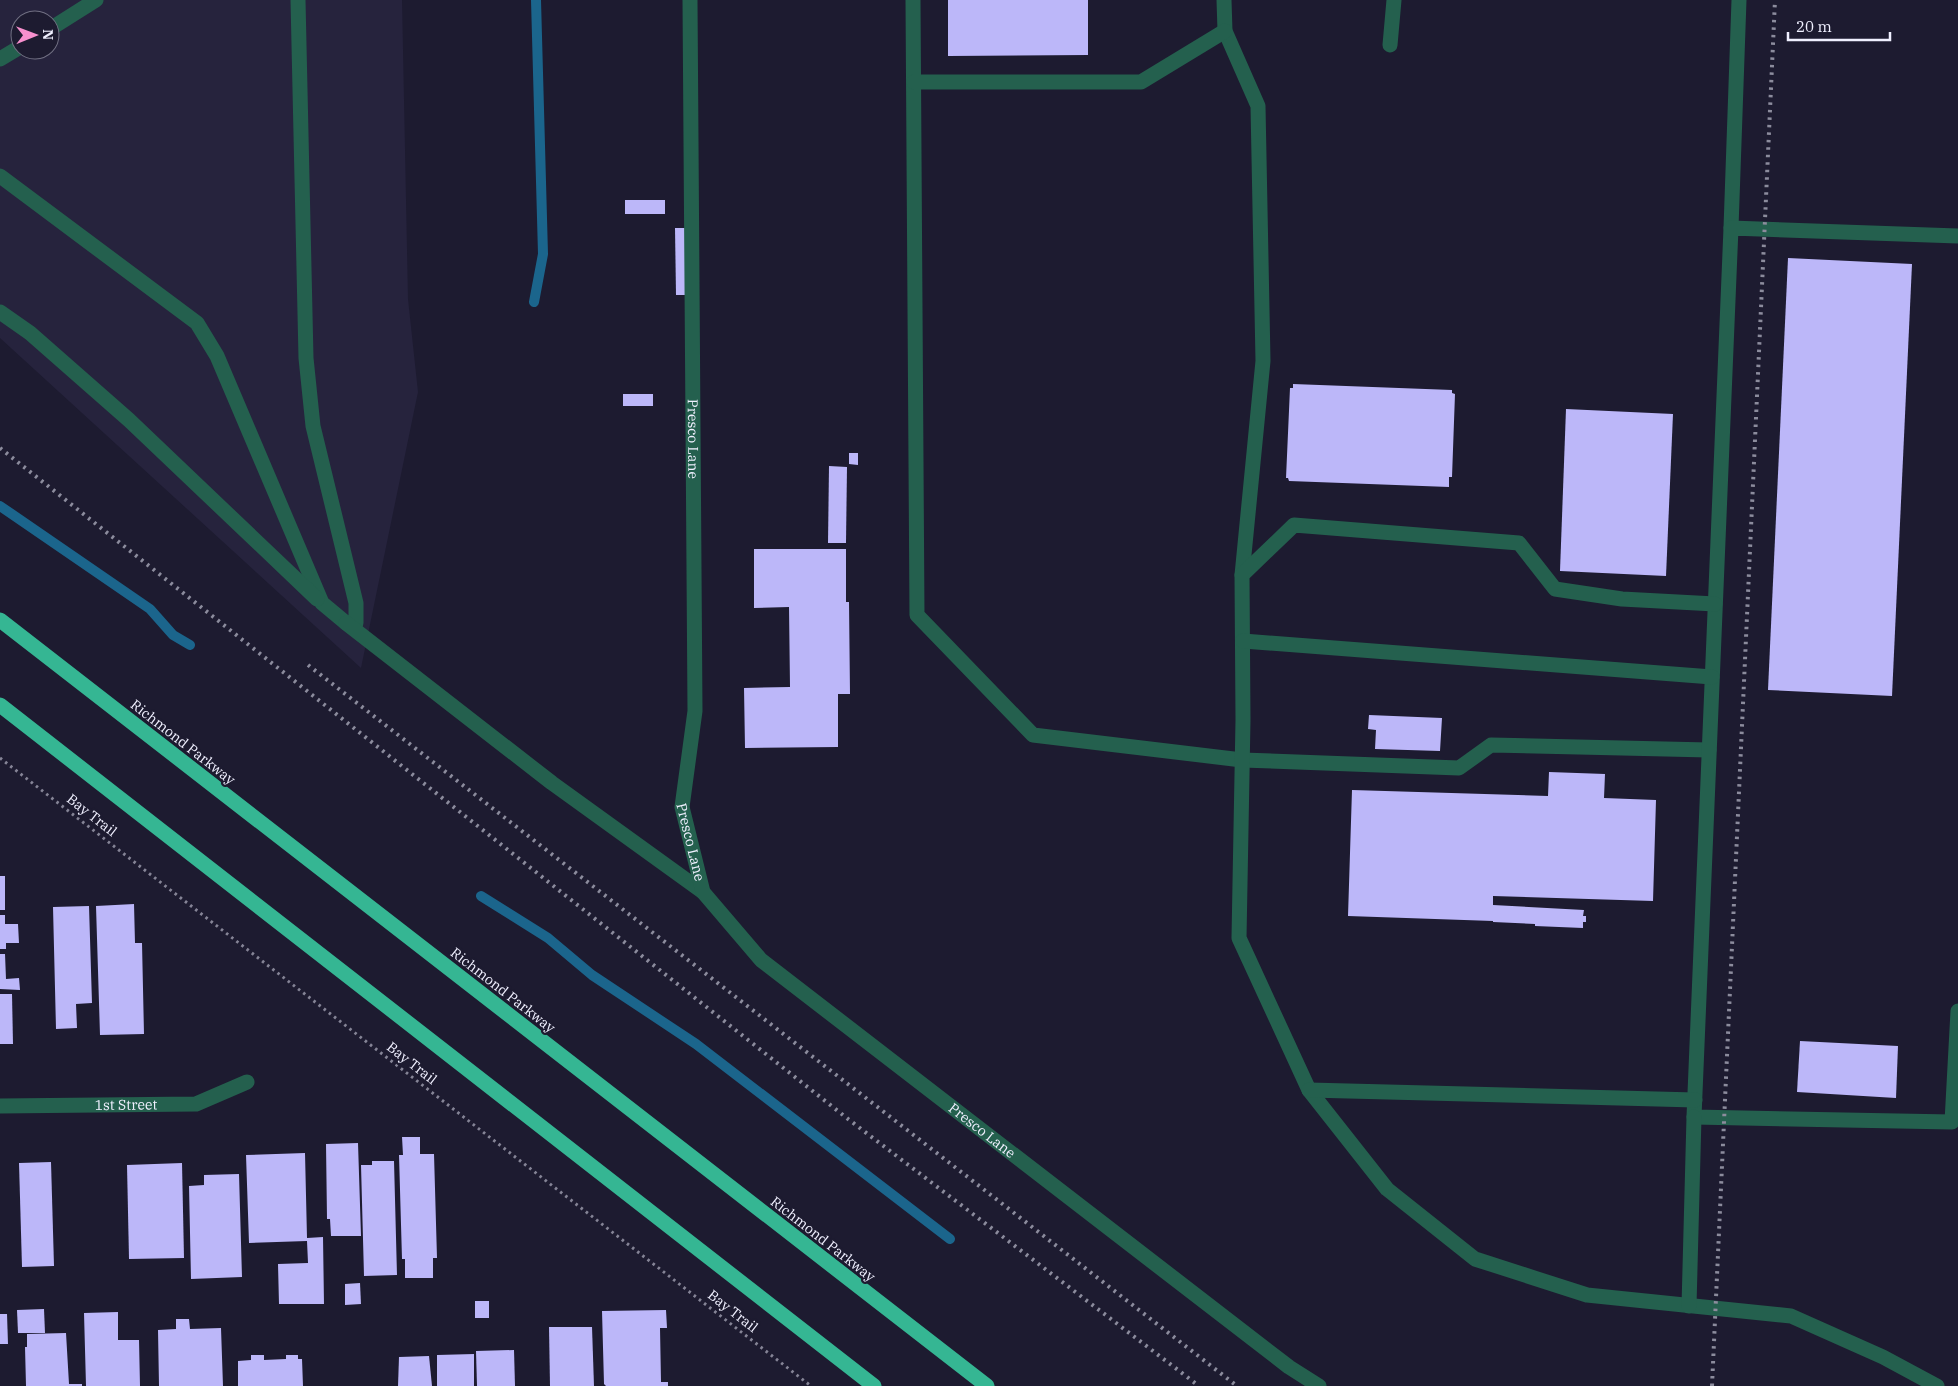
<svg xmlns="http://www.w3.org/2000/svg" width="1958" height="1386" font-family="'IBM Plex Serif',serif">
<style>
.built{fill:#26233d;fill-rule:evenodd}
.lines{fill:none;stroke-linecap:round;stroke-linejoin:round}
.stream{stroke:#1b658c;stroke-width:10}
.building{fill:#bcb7f9}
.path{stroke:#858496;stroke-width:3;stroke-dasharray:2.5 4;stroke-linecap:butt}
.lane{stroke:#24604e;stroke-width:15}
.street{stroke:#24604e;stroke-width:15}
.highway{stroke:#35b693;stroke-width:15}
.rail{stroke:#8c8c9d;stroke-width:4;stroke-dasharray:2.5 5;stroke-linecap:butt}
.labels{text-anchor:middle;stroke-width:5;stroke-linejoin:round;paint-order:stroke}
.street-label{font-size:14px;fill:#f0f0ff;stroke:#1d1b30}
</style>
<rect width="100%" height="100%" fill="#1d1b30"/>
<path class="built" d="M0,0H402L408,299L418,392L361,668L0,338ZM20,20H50V50H20Z"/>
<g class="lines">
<g class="stream">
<path d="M534,302L543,254L536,0"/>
<path d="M0,506L150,609L173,635L190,645"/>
<path d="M481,896L548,938L592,975L696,1044L950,1239"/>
</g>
</g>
<g class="building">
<path d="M948,0H1088V55L948,56Z"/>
<rect x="625" y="200" width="40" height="14"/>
<path d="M675,228H687L688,295H676Z"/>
<path d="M1788,258L1912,264L1892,696L1768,690Z"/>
<path d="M1293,384L1452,390V393L1455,394L1452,477H1449V487L1289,481L1288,478H1286L1290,388H1293Z"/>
<rect x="623" y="394" width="30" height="12"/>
<path d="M1566,409L1673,414L1666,576L1560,571Z"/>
<path d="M849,453H858V465L849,464Z"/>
<path d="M829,466L847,467L846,543H828Z"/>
<path d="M754,549H846V602H849L850,694H838V747L745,748L744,688L790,687L789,607L754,608Z"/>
<path d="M1369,715L1442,718L1440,751L1375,749L1376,730L1368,729Z"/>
<path d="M1549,772L1605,774L1604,798L1656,800L1653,901L1493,896V905L1584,910L1583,916H1586V922H1583V928L1535,926V924L1493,922V921L1348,916L1352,790L1548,796Z"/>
<rect x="0" y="876" width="5" height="34"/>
<path d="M134,904L135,943H142L144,1034L100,1035L96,906Z"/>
<path d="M89,906L92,1003L76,1004L77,1028L56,1029L53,907Z"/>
<path d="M0,915H5V924H18L19,943H6V949H0Z"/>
<path d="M0,954H5L6,979L19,978L20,990L0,989Z"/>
<path d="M0,994H12L13,1044H0Z"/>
<path d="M1800,1041L1898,1046L1896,1098L1797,1092Z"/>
<path d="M402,1137H420V1154H434L437,1258H433V1278H405V1259H402L399,1155H403Z"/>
<path d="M358,1143L361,1236H331L330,1219H327L326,1144Z"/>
<path d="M305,1153L307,1238L323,1237L324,1304H279L278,1264L308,1263L307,1241L249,1243L246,1155Z"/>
<path d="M372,1161H394L397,1275L364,1276L361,1165H372Z"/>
<path d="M51,1162L54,1266L22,1267L19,1163Z"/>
<path d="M182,1163L184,1258L129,1259L127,1165Z"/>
<path d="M239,1174L242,1277L191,1279L189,1186L204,1185V1175Z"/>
<path d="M360,1283L361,1304L345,1305V1284Z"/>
<rect x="475" y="1301" width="14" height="17"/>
<path d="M44,1309L45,1333H18L17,1310Z"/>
<path d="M666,1310L667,1328H660L661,1382H668V1386H606L604,1384L602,1311Z"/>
<path d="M118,1312V1340H139L140,1386H86L84,1313Z"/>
<path d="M0,1314H7L8,1344H0Z"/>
<path d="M176,1319H189L190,1329L221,1328L223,1386H159L158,1330L176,1329Z"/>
<path d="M549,1327H592L594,1386H550Z"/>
<path d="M66,1333L69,1384H82V1386H26L25,1347H27V1334Z"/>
<path d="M514,1350L515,1386H477L476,1351Z"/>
<path d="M474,1354V1386H437V1355Z"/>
<path d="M251,1355H264V1360L286,1359V1355H298V1359H302L303,1386H238V1361L251,1360Z"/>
<path d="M429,1356L432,1386H398L399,1357Z"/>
</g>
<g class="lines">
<path class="path" d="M0,758L811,1386"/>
<g class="lane">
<path d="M913,0L917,615L1033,735L1242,760L1459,768L1491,745L1709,750"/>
<path d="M1224,0L1225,31L1258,106L1263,361L1242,575"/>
<path d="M50,29L96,0"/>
<path d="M0,59L20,47"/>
<path d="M914,82H1141L1225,31"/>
<path d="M0,176L197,323L217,356L322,603L346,623H356V603L313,426L306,358L298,0"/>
<path d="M1731,228L1739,0"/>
<path d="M1958,236L1731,228L1694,1117L1952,1122L1958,1011"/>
<path d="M0,312L30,333L129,420L317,599"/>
<path d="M1715,604L1622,599L1555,589L1519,543L1294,525L1242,575L1243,720L1239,938L1309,1090L1387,1189L1475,1259L1587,1295L1791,1316L1883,1357L1937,1386"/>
<path d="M346,623L552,783L703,892"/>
<path d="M1243,641L1712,677"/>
<path d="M1309,1090L1695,1100"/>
<path d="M1689,1306L1694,1117"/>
</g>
<g class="street">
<path id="s1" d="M690,0L695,711L682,807L703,892L761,960L1289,1367L1319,1386"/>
<path d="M1390,45L1394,0"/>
<path id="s2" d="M0,1106L196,1104L247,1082"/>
</g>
<g class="highway">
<path d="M0,620L987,1386"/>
<path d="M0,705L874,1386"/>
</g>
<g class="rail">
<path d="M0,448L848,1119L1199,1386"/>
<path d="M308,665L1237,1386"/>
<path d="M1712,1386L1775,0"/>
</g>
</g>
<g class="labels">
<g class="street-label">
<text dy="5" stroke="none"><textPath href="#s1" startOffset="439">Presco Lane</textPath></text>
<text transform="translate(183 742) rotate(38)" y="5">Richmond Parkway</text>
<text transform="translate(92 815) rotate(38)" y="5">Bay Trail</text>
<text dy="5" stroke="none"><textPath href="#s1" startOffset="844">Presco Lane</textPath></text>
<text transform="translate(503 990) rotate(38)" y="5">Richmond Parkway</text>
<text transform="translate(412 1063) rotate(38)" y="5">Bay Trail</text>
<text dy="5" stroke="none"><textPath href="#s2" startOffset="126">1st Street</textPath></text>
<text dy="5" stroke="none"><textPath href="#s1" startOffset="1264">Presco Lane</textPath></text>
<text transform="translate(823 1239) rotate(38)" y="5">Richmond Parkway</text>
<text transform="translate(733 1311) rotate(38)" y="5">Bay Trail</text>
</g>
</g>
<g transform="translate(35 35) rotate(89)"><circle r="24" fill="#1d1b30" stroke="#717083"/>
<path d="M0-4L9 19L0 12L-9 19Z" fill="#f790ce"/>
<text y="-8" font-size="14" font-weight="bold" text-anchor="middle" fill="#f0f0ff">N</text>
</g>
<path d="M1788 32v8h102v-8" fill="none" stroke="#f0f0ff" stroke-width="2.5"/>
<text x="1796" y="32" font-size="15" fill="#f0f0ff" stroke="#1d1b30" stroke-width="4" paint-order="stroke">20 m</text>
</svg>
